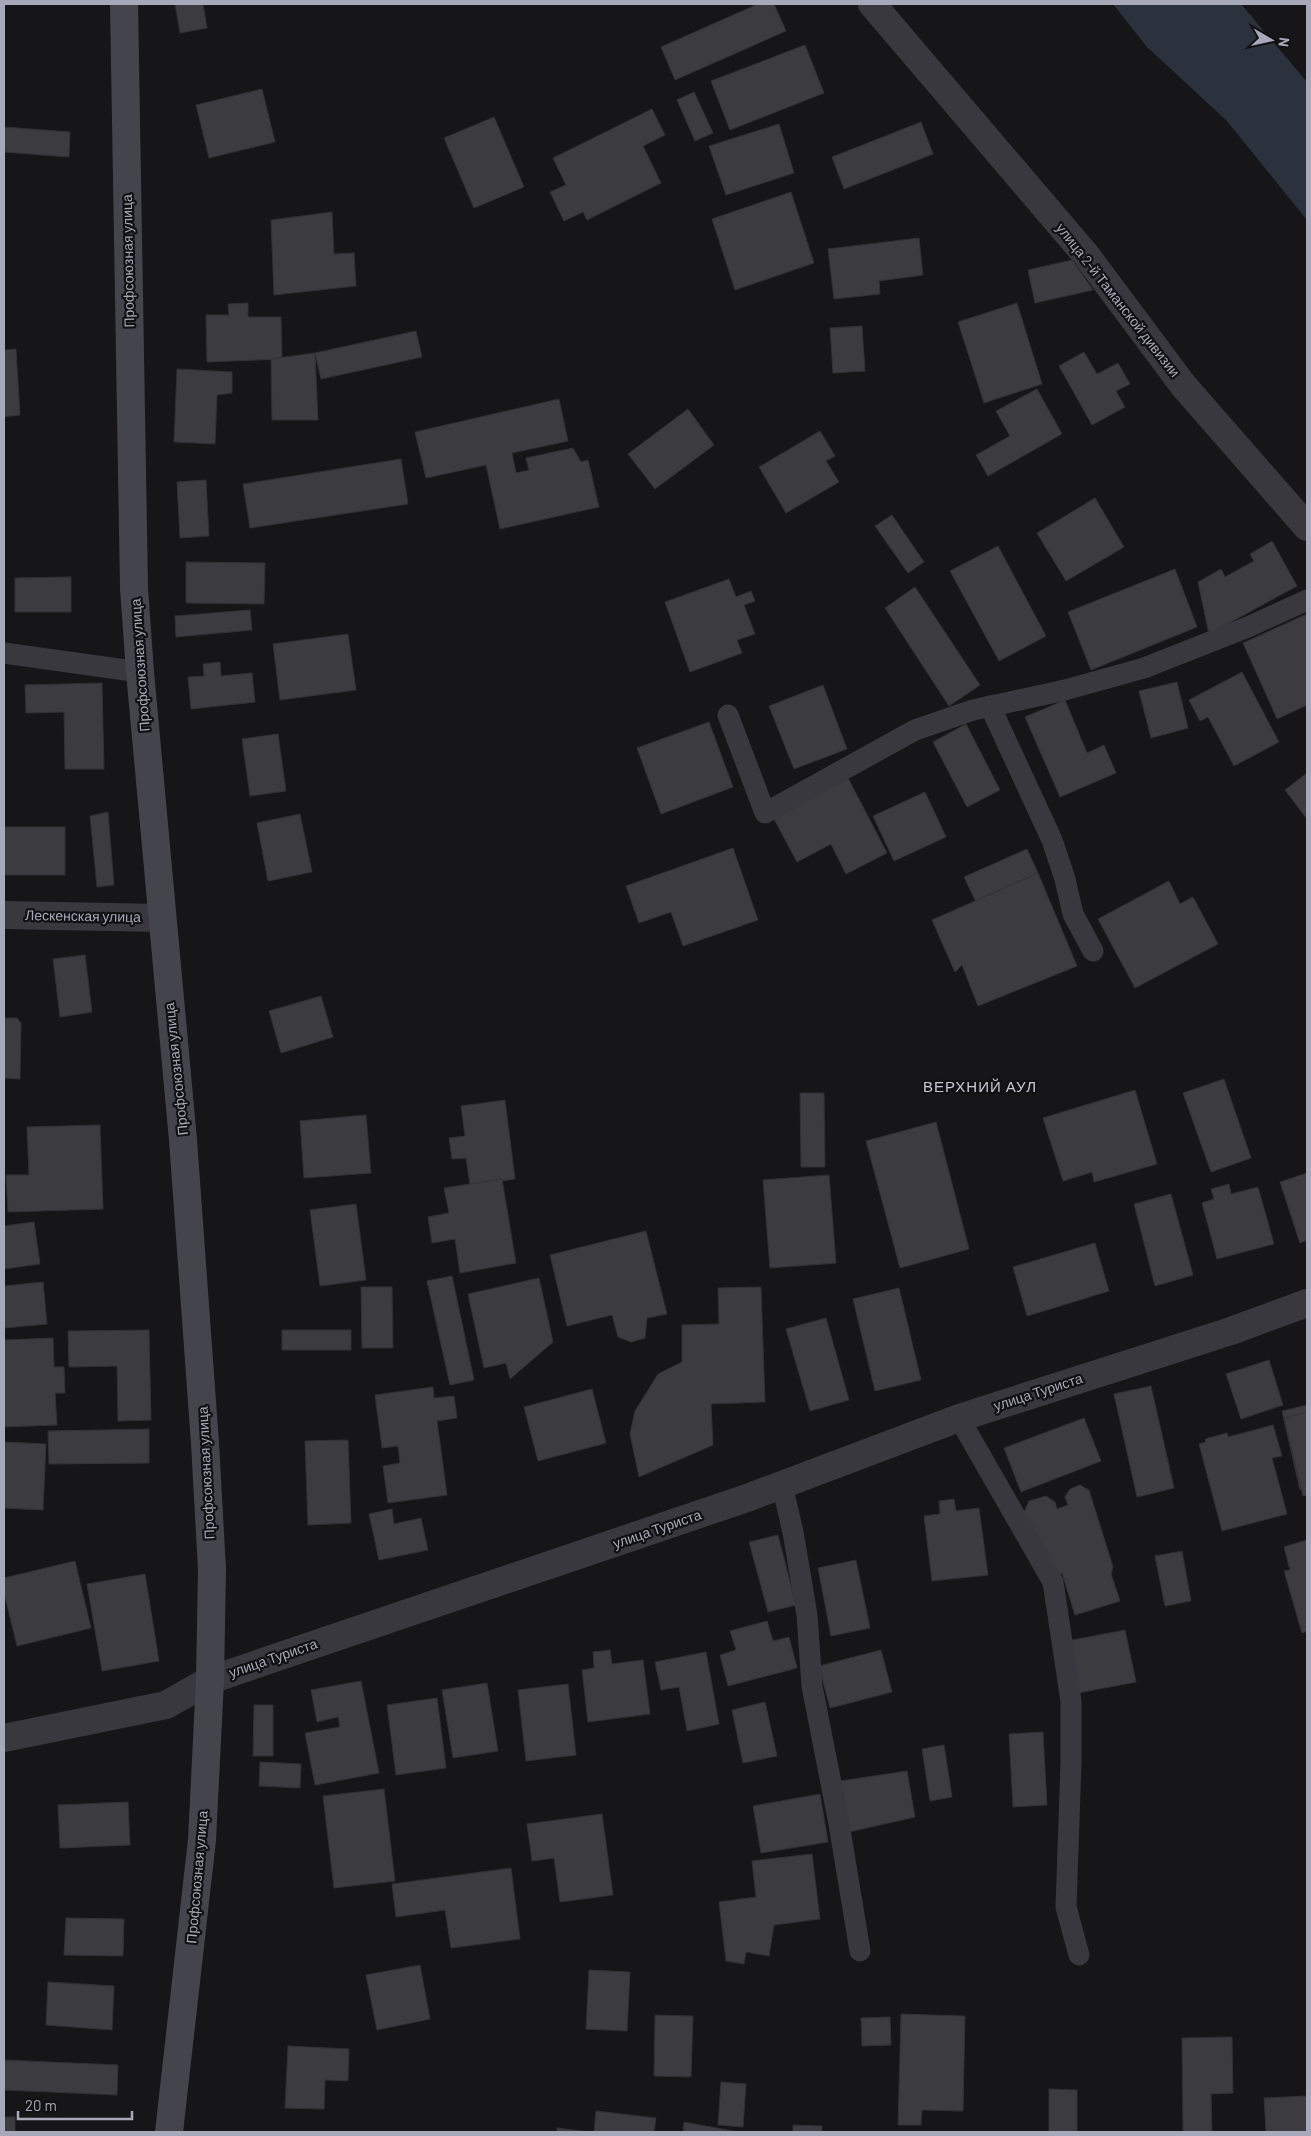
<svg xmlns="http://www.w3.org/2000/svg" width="1311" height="2136" font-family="Barlow,sans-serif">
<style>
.water{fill:#2b313d}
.building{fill:#3b3b40;stroke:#313034}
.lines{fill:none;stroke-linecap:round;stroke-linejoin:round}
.lane{stroke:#39383f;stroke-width:21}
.street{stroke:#39383f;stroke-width:28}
.secondary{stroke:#44444d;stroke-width:28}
.labels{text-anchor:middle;stroke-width:4.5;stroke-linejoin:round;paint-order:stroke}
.street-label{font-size:14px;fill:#a7a8b9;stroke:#111113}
.neighbourhood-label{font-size:15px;letter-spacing:1px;fill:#c8c9d4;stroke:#111113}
</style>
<rect width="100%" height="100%" fill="#161618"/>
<path class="water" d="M1113,4H1241L1307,82V220L1226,120L1147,47Z"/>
<g class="building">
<path d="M175,4H203L207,28L180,33Z"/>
<path d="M758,4H774L786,31L675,80L661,47Z"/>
<path d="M805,45L824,93L730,130L711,81Z"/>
<path d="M262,89L275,142L209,158L196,105Z"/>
<path d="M694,92L713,133L695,141L677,100Z"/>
<path d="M652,109L665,135L643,146L661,183L587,220L583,212L564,221L550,192L566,185L553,158Z"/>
<path d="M494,117L524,187L474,208L444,138Z"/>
<path d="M921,122L933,154L844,189L832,157Z"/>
<path d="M779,124L794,173L726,195L709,146Z"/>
<path d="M4,127L70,132L69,157L4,152Z"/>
<path d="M791,192L814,263L735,290L712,219Z"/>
<path d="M332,212L334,254L354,253L356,286L274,295L271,220Z"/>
<path d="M919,238L923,275L879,281L880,294L834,299L828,249Z"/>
<path d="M1072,260L1093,290L1035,303L1028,270Z"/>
<path d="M248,303V317H281L282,359L207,362L206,315H229L228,304Z"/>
<path d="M1017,303L1042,384L984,403L958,322Z"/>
<path d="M862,326L865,371L833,373L830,328Z"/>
<path d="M416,331L422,357L321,379L315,353Z"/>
<path d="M16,349L20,415L4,417V350Z"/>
<path d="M1084,352L1097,374L1118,363L1130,384L1116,391L1125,407L1092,425L1059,366Z"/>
<path d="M315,353L318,420H272L271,359Z"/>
<path d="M177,369L232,372V393L217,395L215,444L174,442Z"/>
<path d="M1037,389L1062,434L988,476L976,455L1010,436L996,411Z"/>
<path d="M559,399L568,441L512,453L516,473L529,470L526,458L573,448L581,462L588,460L599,507L500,529L486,465L426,478L415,432Z"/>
<path d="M688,409L714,445L655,489L628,454Z"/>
<path d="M820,431L835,456L826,461L839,482L786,513L759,467Z"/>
<path d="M401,459L408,504L250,528L243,484Z"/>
<path d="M206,480L209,536L180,538L177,482Z"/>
<path d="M1095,498L1124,547L1066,581L1037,533Z"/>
<path d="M892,515L924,562L908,573L875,526Z"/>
<path d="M1272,541L1297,586L1209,634L1198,582L1221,569L1225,577L1254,561L1250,554Z"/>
<path d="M998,546L1046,636L999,661L950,571Z"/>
<path d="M186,562L265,563L264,604L186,603Z"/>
<path d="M1175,569L1197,627L1091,670L1068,612Z"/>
<path d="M71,577V612H15V578Z"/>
<path d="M729,579L736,597L751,591L755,601L744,605L755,634L737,640L742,653L690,672L665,602Z"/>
<path d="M915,587L980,685L949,706L885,608Z"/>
<path d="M250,610L252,630L176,637L175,616Z"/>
<path d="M1307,614V705L1277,719L1243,643Z"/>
<path d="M348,634L356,690L280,700L273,644Z"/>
<path d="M220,662L221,676L252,673L255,702L191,709L188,677L204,676L203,664Z"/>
<path d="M1242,672L1279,742L1234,766L1208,717L1200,721L1189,700Z"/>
<path d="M1177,682L1188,728L1151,738L1139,691Z"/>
<path d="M102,683L104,769H65L64,712L26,713L25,685Z"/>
<path d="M823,685L847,749L794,769L769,706Z"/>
<path d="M1065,700L1087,753L1104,745L1116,773L1060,797L1025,717Z"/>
<path d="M709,722L733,787L661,814L637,748Z"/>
<path d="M966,724L1000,790L967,807L933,742Z"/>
<path d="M278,734L286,791L250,796L242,739Z"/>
<path d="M1307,773V819L1285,790Z"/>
<path d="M848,778L887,853L846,874L831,844L797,862L773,817Z"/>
<path d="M925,792L946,837L894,861L873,816Z"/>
<path d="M108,812L114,885L97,887L90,816Z"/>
<path d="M300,814L312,872L268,881L257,823Z"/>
<rect x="4" y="827" width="61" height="48"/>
<path d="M733,848L758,920L683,946L671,912L639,923L626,886Z"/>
<path d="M1027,849L1038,873L976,902L964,877Z"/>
<path d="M1038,873L1077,966L978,1006L962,965L955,972L932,920Z"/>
<path d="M1169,881L1180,904L1193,897L1218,944L1135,988L1098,919Z"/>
<path d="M85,955L92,1012L60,1017L53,959Z"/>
<path d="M321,996L333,1037L281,1053L269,1011Z"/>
<path d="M4,1018H17L21,1023L20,1079L4,1078Z"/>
<path d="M1224,1079L1251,1158L1211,1172L1183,1093Z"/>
<path d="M1135,1090L1157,1164L1094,1182L1092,1172L1063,1181L1043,1118Z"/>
<path d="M800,1093H824L825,1167H801Z"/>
<path d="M505,1100L515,1179L470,1185L466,1158L452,1159L449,1138L465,1136L461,1106Z"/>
<path d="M366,1115L371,1173L304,1178L300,1121Z"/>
<path d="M936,1122L969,1249L900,1268L866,1141Z"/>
<path d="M100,1125L103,1209L8,1212L6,1175H29L27,1127Z"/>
<path d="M1307,1173V1240L1300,1243L1280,1182Z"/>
<path d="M829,1175L836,1263L770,1268L763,1180Z"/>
<path d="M502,1179L516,1263L460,1273L455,1239L432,1243L428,1217L449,1213L444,1188Z"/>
<path d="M1229,1184L1231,1194L1258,1187L1274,1244L1217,1259L1202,1203L1214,1199L1211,1189Z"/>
<path d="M1171,1194L1193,1275L1155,1286L1134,1204Z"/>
<path d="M356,1204L366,1280L320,1286L310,1210Z"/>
<path d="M34,1222L40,1264L4,1269V1226Z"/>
<path d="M646,1231L667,1314L647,1318L645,1338L631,1342L618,1337L612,1315L567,1326L550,1255Z"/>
<path d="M1095,1243L1109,1291L1027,1316L1013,1267Z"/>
<path d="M452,1276L474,1380L450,1385L427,1281Z"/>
<path d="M539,1278L553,1342L510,1379L506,1363L484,1368L468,1294Z"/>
<path d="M43,1282L47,1324L4,1328V1286Z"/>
<path d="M361,1287H392L393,1348H362Z"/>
<path d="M761,1287L765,1402L711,1404L713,1445L639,1477L630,1434L635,1411L658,1374L682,1362V1325L719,1324L718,1288Z"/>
<path d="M899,1288L921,1380L875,1391L853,1299Z"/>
<path d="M826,1318L849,1400L810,1411L786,1329Z"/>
<path d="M149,1330L151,1420L118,1421L117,1366L69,1367L68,1331Z"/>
<rect x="282" y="1330" width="69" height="20"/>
<path d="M53,1338L54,1367H64L65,1393H55L57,1425L4,1427V1340Z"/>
<path d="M1269,1360L1283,1405L1241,1419L1226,1374Z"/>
<path d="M1151,1386L1174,1488L1137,1497L1114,1394Z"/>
<path d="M433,1387L434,1398L454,1396L457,1418L437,1421L447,1495L388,1503L383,1466L400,1463L398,1446L382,1448L375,1395Z"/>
<path d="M592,1389L606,1443L538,1461L524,1407Z"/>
<path d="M1307,1405V1488L1300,1490L1282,1411Z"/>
<path d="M1307,1412V1495L1303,1496L1284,1418Z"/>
<path d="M1084,1418L1101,1461L1021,1492L1004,1448Z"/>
<path d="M1273,1425L1282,1456L1272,1458L1287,1514L1222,1531L1199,1444L1206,1442L1205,1439L1227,1433L1228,1437Z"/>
<path d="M149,1429V1463L49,1464L48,1431Z"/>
<path d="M348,1440L351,1523L308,1525L305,1441Z"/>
<path d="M4,1442L46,1444L43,1510L4,1508Z"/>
<path d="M1080,1485L1089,1490L1113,1567L1111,1574L1120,1601L1075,1615L1062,1573L1059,1575L1024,1512L1029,1501L1046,1496L1055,1502L1057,1509L1068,1505L1065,1497L1070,1489Z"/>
<path d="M954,1499L956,1511L979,1508L988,1575L932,1581L924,1516L940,1514L939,1501Z"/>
<path d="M392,1509L394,1524L421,1518L428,1550L379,1560L369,1514Z"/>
<path d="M778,1535L796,1605L768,1612L749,1542Z"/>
<path d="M1307,1540V1631L1302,1633L1284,1571L1290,1570L1284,1547Z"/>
<path d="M1182,1551L1191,1601L1165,1606L1155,1556Z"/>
<path d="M856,1560L870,1628L831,1636L818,1568Z"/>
<path d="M75,1561L91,1628L17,1646L4,1593V1578Z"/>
<path d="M145,1574L159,1661L102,1671L87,1584Z"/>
<path d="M767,1621L773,1641L789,1637L797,1668L728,1686L720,1655L736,1650L730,1631Z"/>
<path d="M1125,1630L1136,1682L1078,1693L1067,1641Z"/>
<path d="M610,1650L612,1664L643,1660L650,1714L588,1722L582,1670L594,1668L593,1652Z"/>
<path d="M881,1650L892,1692L830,1708L819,1666Z"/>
<path d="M706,1652L719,1724L687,1731L679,1687L661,1690L655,1662Z"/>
<path d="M361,1681L379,1773L315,1785L305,1733L340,1727L338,1717L317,1722L311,1690Z"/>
<path d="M487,1683L498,1751L453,1758L442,1690Z"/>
<path d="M568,1684L576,1755L526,1761L518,1690Z"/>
<path d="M437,1698L446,1768L396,1775L387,1705Z"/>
<path d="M765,1702L777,1756L743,1763L732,1710Z"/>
<path d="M254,1705H273V1756H253Z"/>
<path d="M1043,1732L1047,1805L1013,1807L1009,1734Z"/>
<path d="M944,1745L952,1797L930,1801L922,1749Z"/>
<path d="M260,1762L301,1764L300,1788L259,1786Z"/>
<path d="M907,1771L915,1817L849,1832L840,1781Z"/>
<path d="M384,1789L395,1881L334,1888L323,1796Z"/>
<path d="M820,1794L828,1842L761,1853L753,1806Z"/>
<path d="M128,1802L130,1845L60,1848L58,1805Z"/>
<path d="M602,1814L613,1895L560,1902L554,1858L532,1861L527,1824Z"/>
<path d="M812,1854L820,1919L774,1925L769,1956L746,1952L744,1964L726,1961L719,1902L756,1897L752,1861Z"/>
<path d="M511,1868L520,1939L451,1948L445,1910L396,1917L392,1884Z"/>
<path d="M66,1918L124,1919L123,1956L64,1955Z"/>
<path d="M420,1965L430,2019L377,2030L366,1975Z"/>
<path d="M589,1970L630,1972L627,2031L586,2029Z"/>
<path d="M48,1982L114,1986L112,2030L46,2025Z"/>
<path d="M901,2014L965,2016L963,2111L922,2110L921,2125H898Z"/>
<path d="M655,2015L693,2016L691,2077L654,2076Z"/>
<path d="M890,2017L891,2045L862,2046L861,2018Z"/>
<path d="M1232,2037L1233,2093L1211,2094L1212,2132H1183L1182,2038Z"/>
<path d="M288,2046L349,2049L348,2081L325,2080L324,2109L285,2108Z"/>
<path d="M4,2060L118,2065L117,2095L4,2090Z"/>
<path d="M721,2082L746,2084L743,2127L718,2125Z"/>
<path d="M1049,2089L1077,2090V2132H1049Z"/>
<path d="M1307,2096V2132H1266L1264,2098Z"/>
<path d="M596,2111L656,2118L654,2132H594Z"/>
<rect x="4" y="2117" width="11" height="15"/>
<path d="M684,2122L733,2131L732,2132H683Z"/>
<path d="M793,2125L822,2126V2132H793Z"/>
<path d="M557,2128L590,2132H557Z"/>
</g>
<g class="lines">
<g class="lane">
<path d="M4,653L140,672"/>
<path d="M990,706L1052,840L1065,879L1073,914L1093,951"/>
<path d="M728,715L765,813L915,730L973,710L1065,690L1144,668L1248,627L1307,600"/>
<path d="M959,1418L1053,1582L1071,1701V1763L1066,1907L1079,1955"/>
<path d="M782,1485L793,1532L807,1615L812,1686L839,1824L860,1951"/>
</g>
<g class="street">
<path d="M872,4L1086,255L1183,385L1307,527"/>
<path d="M4,915L162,918"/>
<path d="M4,1738L166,1705L210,1680L747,1498L959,1418L1231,1331L1307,1303"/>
</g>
<path class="secondary" d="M124,4L134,588L140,672L183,1140L205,1443L212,1569L210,1680L202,1840L169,2132"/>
</g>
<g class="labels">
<g class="street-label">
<text transform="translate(128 261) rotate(-91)" y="5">Профсоюзная улица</text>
<text transform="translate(1118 300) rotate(52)" y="5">улица 2-й Таманской дивизии</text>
<text transform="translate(140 665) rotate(-94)" y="5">Профсоюзная улица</text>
<text transform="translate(83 916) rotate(1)" y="5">Лескенская улица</text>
<text transform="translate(176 1069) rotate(-96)" y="5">Профсоюзная улица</text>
<text transform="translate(1038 1392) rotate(-18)" y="5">улица Туриста</text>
<text transform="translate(206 1473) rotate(-93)" y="5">Профсоюзная улица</text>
<text transform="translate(657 1529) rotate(-19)" y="5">улица Туриста</text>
<text transform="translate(273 1658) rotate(-19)" y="5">улица Туриста</text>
<text transform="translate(197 1877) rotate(-85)" y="5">Профсоюзная улица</text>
</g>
<g class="neighbourhood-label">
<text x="980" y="1092">ВЕРХНИЙ АУЛ</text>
</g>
</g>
<rect width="1311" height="2136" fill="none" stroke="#a7a8b9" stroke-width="10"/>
<g transform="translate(1271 40) rotate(99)" stroke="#111113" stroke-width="4" paint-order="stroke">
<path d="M0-4L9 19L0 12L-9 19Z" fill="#a7a8b9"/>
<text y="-8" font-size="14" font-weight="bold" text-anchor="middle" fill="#a7a8b9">N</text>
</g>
<path d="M18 2111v8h114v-8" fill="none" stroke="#a7a8b9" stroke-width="2.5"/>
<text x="25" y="2111" font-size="15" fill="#a7a8b9" stroke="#111113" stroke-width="4" paint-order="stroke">20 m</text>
</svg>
